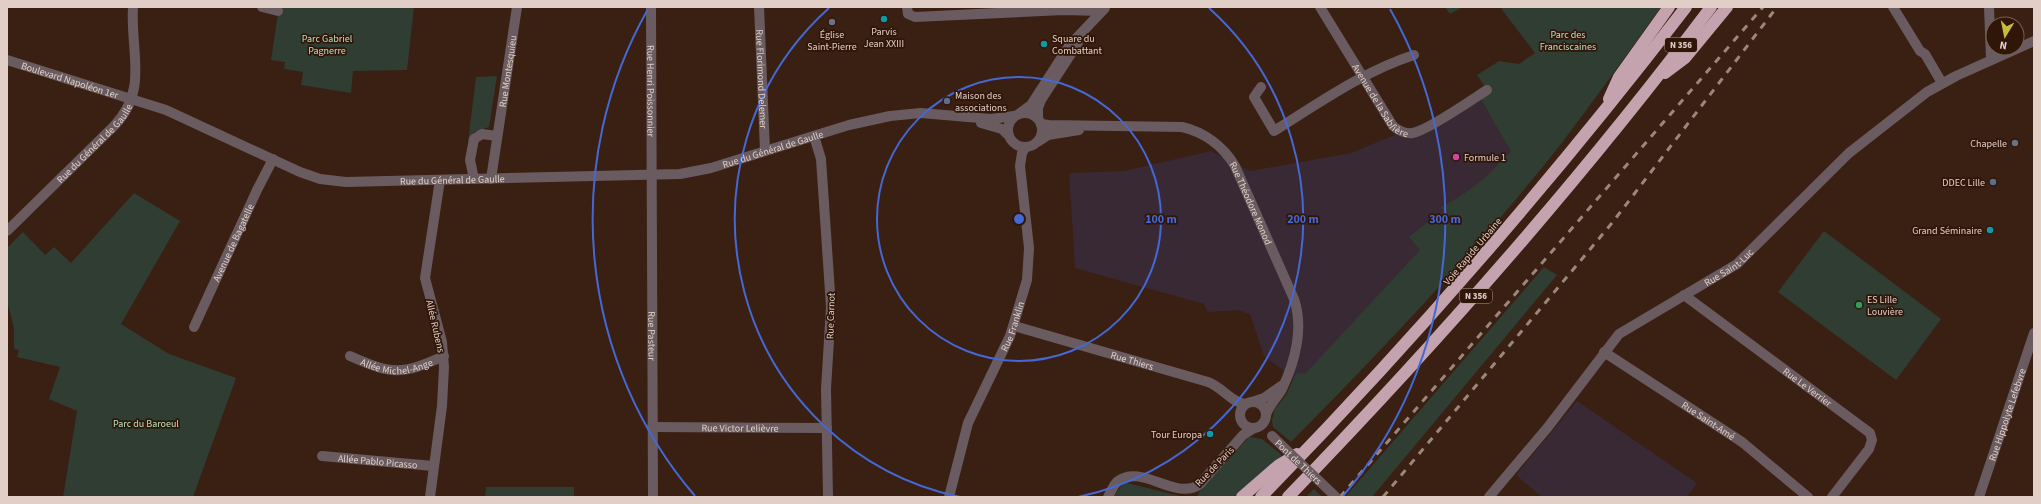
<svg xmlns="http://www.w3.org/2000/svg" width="2041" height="504" font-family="'Source Sans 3',sans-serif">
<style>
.commercial{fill:#382935}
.industrial{fill:#392934}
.green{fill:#2f3d32}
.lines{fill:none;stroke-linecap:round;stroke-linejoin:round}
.minor{stroke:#695b5f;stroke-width:10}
.highway{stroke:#c4a3ae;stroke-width:12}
.rail{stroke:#9c877d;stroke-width:3;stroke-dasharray:7 7;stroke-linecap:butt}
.minor-bridge{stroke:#695b5f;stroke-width:10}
.ring{fill:none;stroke:#4468d5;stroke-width:2}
.culture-dot{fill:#0f9aa8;stroke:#301509;stroke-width:1.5}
.worship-dot{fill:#6b7280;stroke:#301509;stroke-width:1.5}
.service-dot{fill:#5c6f8a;stroke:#301509;stroke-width:1.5}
.hotel-dot{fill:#d1479c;stroke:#301509;stroke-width:1.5}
.leisure-dot{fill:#2e9e5b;stroke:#301509;stroke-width:1.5}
.labels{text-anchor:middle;stroke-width:3.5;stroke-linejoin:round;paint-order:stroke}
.shield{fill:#301509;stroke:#ac978e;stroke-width:1}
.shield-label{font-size:9px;font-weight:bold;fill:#e1cfc7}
.poi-label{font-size:10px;fill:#e1cfc7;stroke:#301509;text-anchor:start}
.park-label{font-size:10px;fill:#b4e4bf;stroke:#301509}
.street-label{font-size:10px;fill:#e1cfc7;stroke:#301509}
.centre{fill:#4468d5;stroke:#301509;stroke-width:2}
.ring-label{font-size:12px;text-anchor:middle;font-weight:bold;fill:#4468d5;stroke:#301509;stroke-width:3.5;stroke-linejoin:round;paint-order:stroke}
</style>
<rect width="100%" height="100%" fill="#3a1f13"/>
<path class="commercial" d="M1481,99L1513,155L1303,385L1264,356L1250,314L1238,310L1208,312L1204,304L1075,268L1069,173L1124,171L1211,151L1250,171L1351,153Z"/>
<path class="industrial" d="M1577,401L1697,483L1687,497H1542L1518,477L1516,475Z"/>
<g class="green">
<path d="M279,7H414L407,70L353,71L351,93L301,85L303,72L284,69L285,62L271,60Z"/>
<path d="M1445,7H1463L1450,14Z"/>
<path d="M1500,7H1661C1628,53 1595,99 1561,144C1478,249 1385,347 1291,442L1273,427L1272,420L1275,409L1286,395L1296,373L1305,374L1420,250L1409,237L1434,217L1444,212L1441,207C1458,198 1475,187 1489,174C1497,167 1501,158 1511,152L1481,99L1487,90L1477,75L1499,61L1519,64L1535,53Z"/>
<path d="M497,76L489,127L474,132L468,142L476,77Z"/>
<path d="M134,193L180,221L121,324L169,354L236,378L193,497H63L77,411L49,399L60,367L17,357L19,350L14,349V328L7,301V248L23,232L45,255L54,247L71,263Z"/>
<path d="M1824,231L1941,319L1896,380L1778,292Z"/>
<path d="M1544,267L1557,275L1372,497H1345Z"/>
<path d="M1249,437L1262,439L1282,455L1257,482L1234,497H1197L1200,490Z"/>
<path d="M1127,483L1184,497H1114L1121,486Z"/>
<path d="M486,487H574V497H485Z"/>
<path d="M1314,489L1322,497H1306Z"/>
</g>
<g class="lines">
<g class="minor">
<path d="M262,7L278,11"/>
<path id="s1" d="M651,7L653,497"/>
<path id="s2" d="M759,7L765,151"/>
<path d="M907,7L908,14L915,17L1063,10L1102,11"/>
<path id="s3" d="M1320,7L1393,126C1399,131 1405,134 1413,133C1427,131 1473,99 1487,90"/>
<path d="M1893,7L1920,51L1925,54L1942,83"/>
<path d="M1989,7L1991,59"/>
<path id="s4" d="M7,60L166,110L300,172L320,179L346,182L680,174L711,168L849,125L890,116L921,113L991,119L1014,116"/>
<path d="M1261,87L1254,97L1274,131C1319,103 1364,71 1414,55"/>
<circle cx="1025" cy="130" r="17"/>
<path d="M1020,113L1031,105L1069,46L1105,8"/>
<path d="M1038,119V108L1041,100L1078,43"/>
<path d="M981,123L1002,129L1007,134"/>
<path id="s5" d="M1041,124L1049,125L1182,127C1204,132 1223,146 1235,166L1294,299C1304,328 1295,362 1282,389C1277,398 1269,405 1266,415"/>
<path d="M814,136L821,159L831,307L826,389L828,497"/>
<path d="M1039,141L1048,135L1079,130"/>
<path d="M474,179L470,160L474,139L482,134L497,136"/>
<path id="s6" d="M491,179L517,7"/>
<path id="s7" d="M7,231L114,126C149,90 130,51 133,7"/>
<path id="s8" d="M1684,295L1870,433L1872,440L1869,449L1832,497"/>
<path id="s9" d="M1014,326L1208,382C1222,387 1231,402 1245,404"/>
<path id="s10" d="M194,327L257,190L273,159"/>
<path id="s11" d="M1604,352L1742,442L1808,497"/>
<path id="s12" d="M350,356C393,375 401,375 444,356"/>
<circle cx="1253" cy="415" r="13"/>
<path d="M1252,402L1264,398L1281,386"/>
<path id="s13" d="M652,427L827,428"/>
<path id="s14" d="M322,456L433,466"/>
<path d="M430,497L442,406L444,367L442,342L425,278L440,180"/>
<path id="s15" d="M949,497L968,423L1010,336L1027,280L1029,248L1020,166L1022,153L1025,148"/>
<path d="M1108,497C1111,492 1113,485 1118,481C1142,463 1176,502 1200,484L1243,435L1254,428"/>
<path id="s16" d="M1489,497L1548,427L1619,334L1737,264L1849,153L1927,92L1956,76L2034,41"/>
<path id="s17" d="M1979,497L2034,333"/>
</g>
<g class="highway">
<path d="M1665,73L1685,58L1727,7"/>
<path d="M1609,99L1619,77L1669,7"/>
<path d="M1242,497L1279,465L1297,454"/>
<path d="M1261,497C1412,342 1554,179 1686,7"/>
<path d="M1288,497C1438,342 1581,180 1711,7"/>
</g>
<g class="rail">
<path d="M1340,497L1763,7"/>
<path d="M1383,497L1612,223L1777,7"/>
</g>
<path class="minor-bridge" id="s18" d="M1272,436L1336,497"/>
</g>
<g class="ring">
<circle cx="1019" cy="219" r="142"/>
<path d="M960 497A284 284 0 0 1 829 8M1209 8A284 284 0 0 1 1078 497"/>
<path d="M695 496A426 426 0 0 1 648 9M1390 9A426 426 0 0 1 1343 496"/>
</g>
<g class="culture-dot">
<circle cx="884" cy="19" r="4"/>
<circle cx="1044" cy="44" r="4"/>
<circle cx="1990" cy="230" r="4"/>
<circle cx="1210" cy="434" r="4"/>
</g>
<g class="worship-dot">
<circle cx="832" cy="22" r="4"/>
<circle cx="2015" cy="143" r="4"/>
</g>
<g class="service-dot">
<circle cx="947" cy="101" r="4"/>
<circle cx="1993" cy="182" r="4"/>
</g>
<circle class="hotel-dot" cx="1456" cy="157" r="4"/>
<circle class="leisure-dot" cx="1859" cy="305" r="4"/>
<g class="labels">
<g class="shield">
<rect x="1665" y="38" width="32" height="14" rx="3"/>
<rect x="1460" y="289" width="32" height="14" rx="3"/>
</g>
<g class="shield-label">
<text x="1681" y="48">N 356</text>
<text x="1476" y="299">N 356</text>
</g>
<g class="poi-label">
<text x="884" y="35" text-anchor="middle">Parvis<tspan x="884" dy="12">Jean XXIII</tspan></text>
<text x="832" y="38" text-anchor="middle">Église<tspan x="832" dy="12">Saint-Pierre</tspan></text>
<text x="1052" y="42">Square du<tspan x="1052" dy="12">Combattant</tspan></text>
<text x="955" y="99">Maison des<tspan x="955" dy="12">associations</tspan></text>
<text x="2007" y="147" text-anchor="end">Chapelle</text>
<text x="1464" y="161">Formule 1</text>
<text x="1985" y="186" text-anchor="end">DDEC Lille</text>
<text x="1982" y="234" text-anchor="end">Grand Séminaire</text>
<text x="1867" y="303">ES Lille<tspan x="1867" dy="12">Louvière</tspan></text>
<text x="1202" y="438" text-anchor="end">Tour Europa</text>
</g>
<g class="park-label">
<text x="1568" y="38">Parc des<tspan x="1568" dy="12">Franciscaines</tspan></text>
<text x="327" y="42">Parc Gabriel<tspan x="327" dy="12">Pagnerre</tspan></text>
<text x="146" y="427">Parc du Baroeul</text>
</g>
<g class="street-label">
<text dy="4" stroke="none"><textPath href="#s6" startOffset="109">Rue Montesquieu</textPath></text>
<text dy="4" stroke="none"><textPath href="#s4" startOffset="66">Boulevard Napoléon 1er</textPath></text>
<text dy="4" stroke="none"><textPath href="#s2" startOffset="72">Rue Florimond Delemer</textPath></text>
<text dy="4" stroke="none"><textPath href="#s1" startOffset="84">Rue Henri Poissonnier</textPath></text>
<text dy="4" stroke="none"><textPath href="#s3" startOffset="112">Avenue de la Sablière</textPath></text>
<text dy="4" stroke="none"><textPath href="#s7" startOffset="124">Rue du Général de Gaulle</textPath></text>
<text dy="4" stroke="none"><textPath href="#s4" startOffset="792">Rue du Général de Gaulle</textPath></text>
<text dy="4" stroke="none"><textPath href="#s4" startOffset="468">Rue du Général de Gaulle</textPath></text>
<text dy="4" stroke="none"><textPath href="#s5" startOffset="249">Rue Théodore Monod</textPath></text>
<text dy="4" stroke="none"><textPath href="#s10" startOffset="93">Avenue de Bagatelle</textPath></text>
<text transform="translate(1472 251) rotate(-50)" y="4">Voie Rapide Urbaine</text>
<text dy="4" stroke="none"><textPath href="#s16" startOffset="337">Rue Saint-Luc</textPath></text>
<text transform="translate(830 316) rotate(-88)" y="4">Rue Carnot</text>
<text transform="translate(436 326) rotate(77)" y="4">Allée Rubens</text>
<text dy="4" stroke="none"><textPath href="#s15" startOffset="183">Rue Franklin</textPath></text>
<text dy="4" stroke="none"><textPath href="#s1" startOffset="329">Rue Pasteur</textPath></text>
<text dy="4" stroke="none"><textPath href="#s12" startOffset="49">Allée Michel-Ange</textPath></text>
<text dy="4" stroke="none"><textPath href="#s9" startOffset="123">Rue Thiers</textPath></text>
<text dy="4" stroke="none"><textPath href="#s8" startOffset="154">Rue Le Verrier</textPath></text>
<text dy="4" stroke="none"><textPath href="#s17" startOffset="87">Rue Hippolyte Lefebvre</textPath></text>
<text dy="4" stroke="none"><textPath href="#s11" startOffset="125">Rue Saint-Amé</textPath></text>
<text dy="4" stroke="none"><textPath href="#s13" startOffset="88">Rue Victor Lelièvre</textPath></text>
<text dy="4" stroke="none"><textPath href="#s14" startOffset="56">Allée Pablo Picasso</textPath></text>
<text dy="4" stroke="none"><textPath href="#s18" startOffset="37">Pont de Thiers</textPath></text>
<text transform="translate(1214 466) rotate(-46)" y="4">Rue de Paris</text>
</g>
</g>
<circle cx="1019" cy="219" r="6" class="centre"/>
<g class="ring-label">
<text x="1161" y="223">100 m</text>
<text x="1303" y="223">200 m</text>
<text x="1445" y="223">300 m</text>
</g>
<rect width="2041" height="504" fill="none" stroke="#e1cfc7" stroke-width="16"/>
<g transform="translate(2005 36) rotate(190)"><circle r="19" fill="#301509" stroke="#775f55"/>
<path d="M0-3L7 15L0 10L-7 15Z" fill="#c7bb3c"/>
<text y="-6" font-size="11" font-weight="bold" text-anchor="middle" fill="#e1cfc7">N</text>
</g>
</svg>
